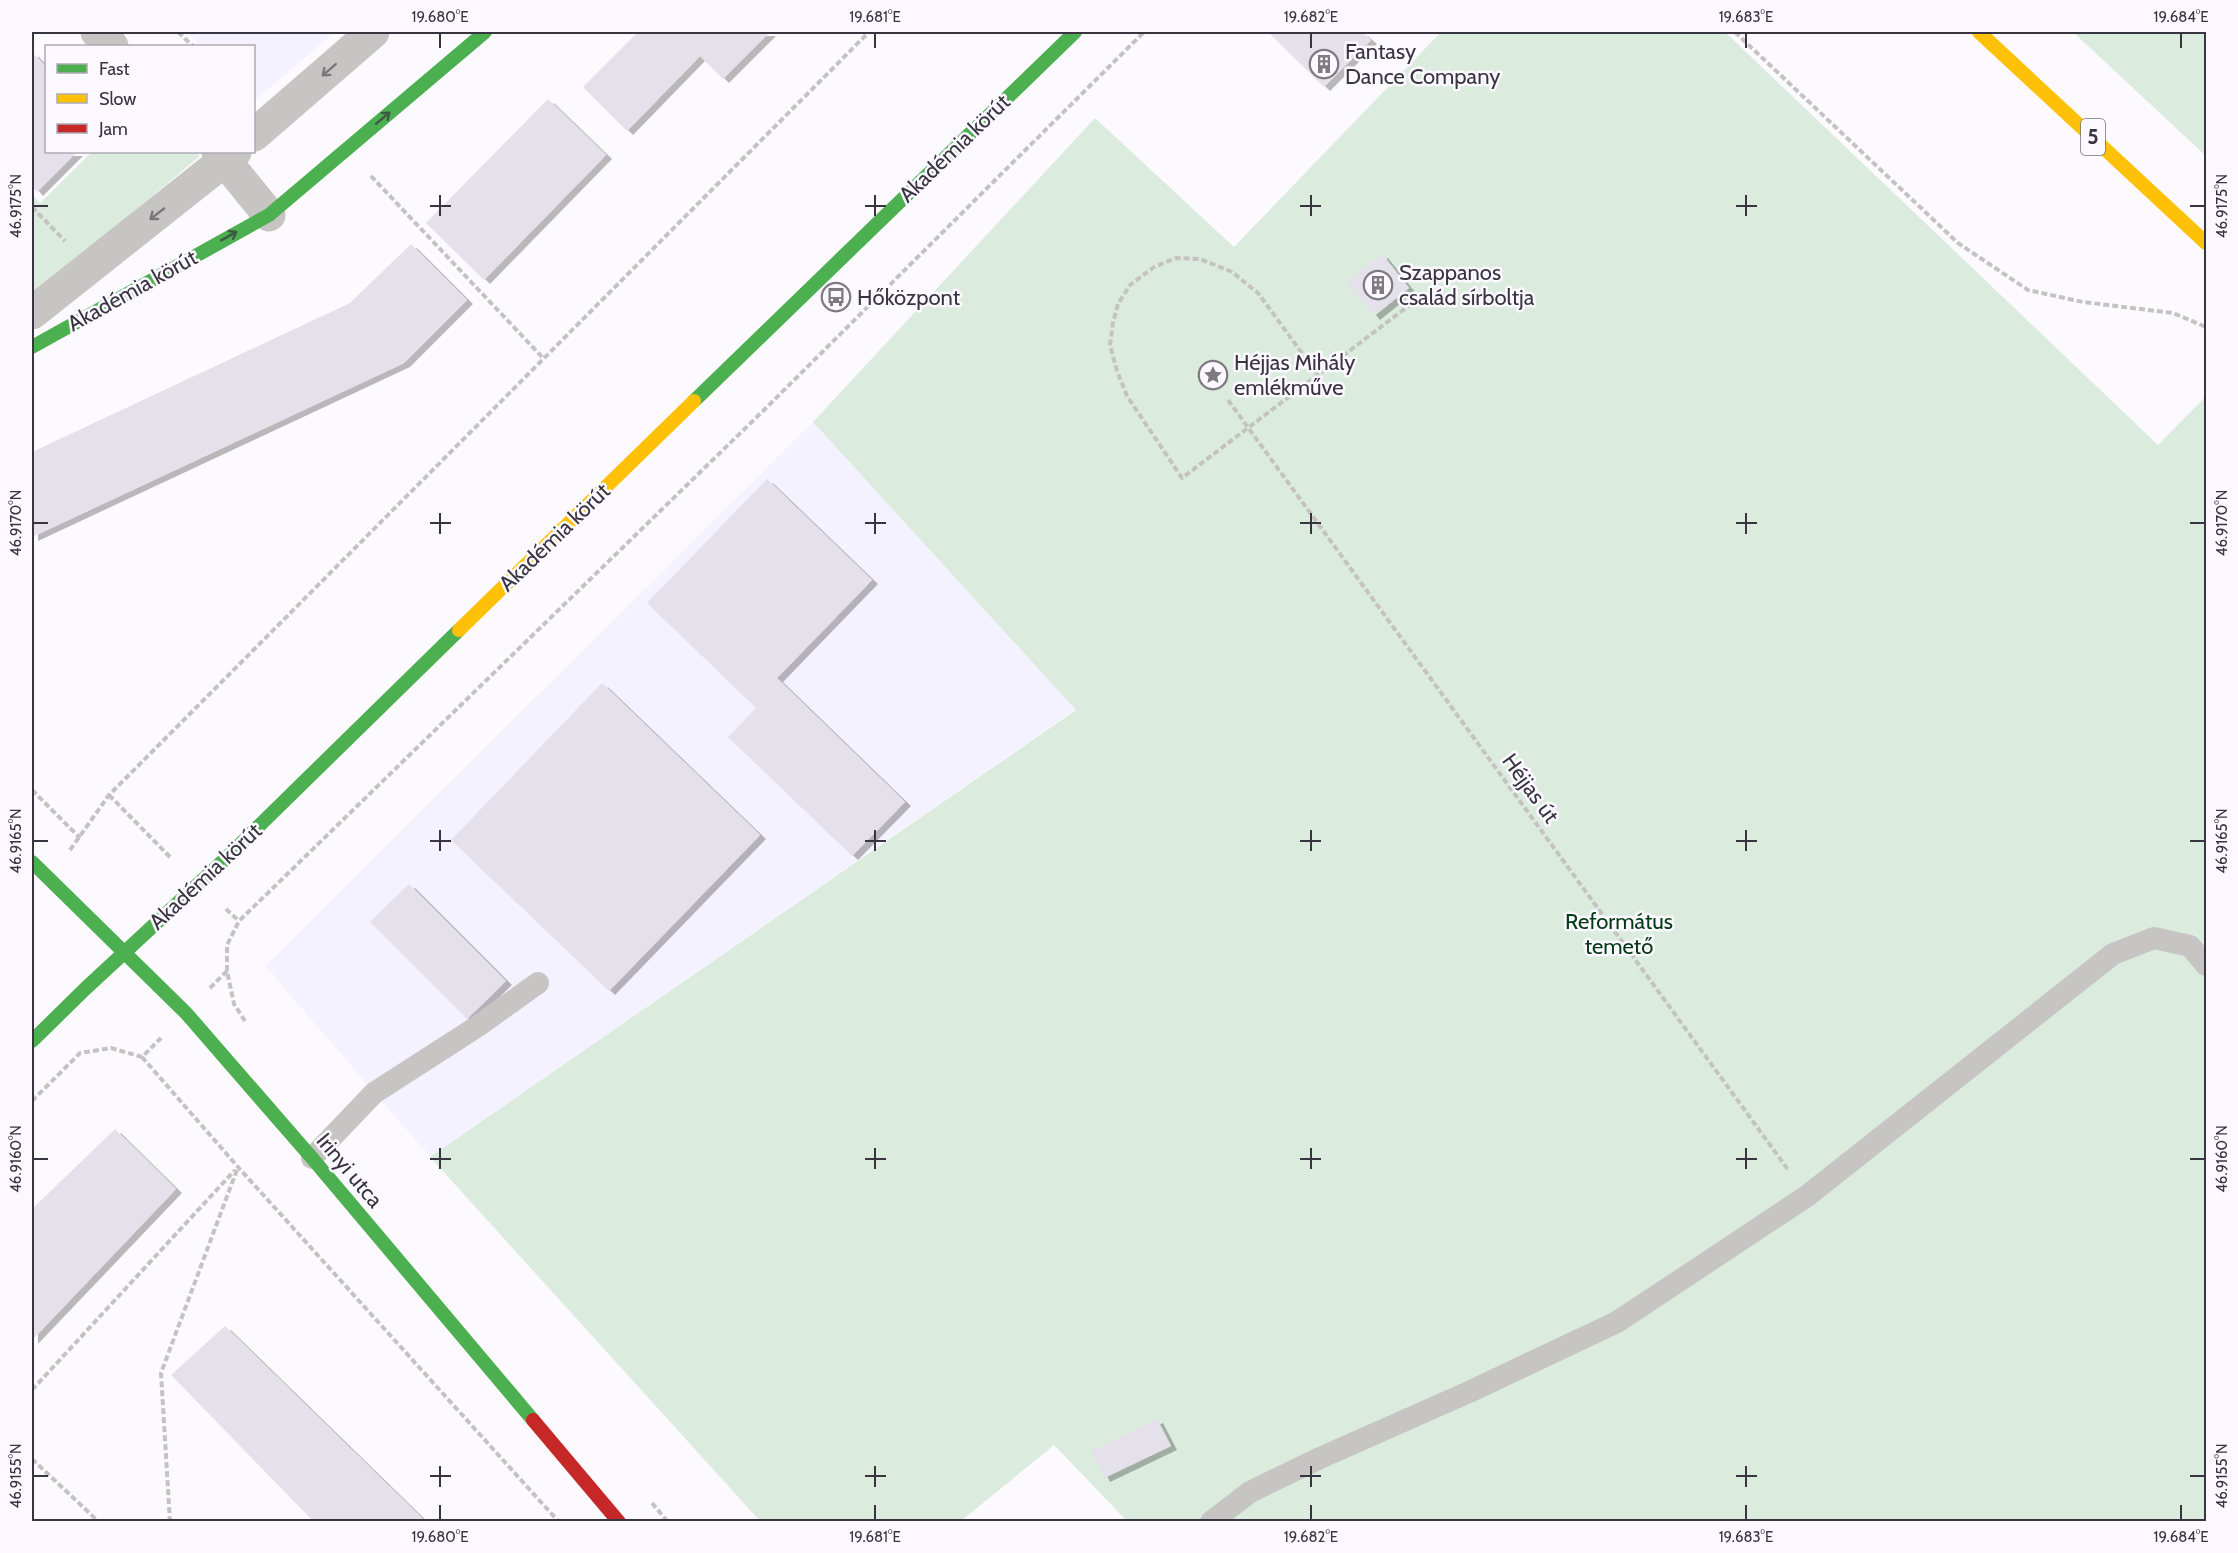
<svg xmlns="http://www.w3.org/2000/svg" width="2238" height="1553" font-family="Cabin,sans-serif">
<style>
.built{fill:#f5f2ff}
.green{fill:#dbebde}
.building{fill:#e4e1ea;filter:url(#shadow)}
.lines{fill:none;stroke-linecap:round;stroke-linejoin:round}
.path{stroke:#c4c3c2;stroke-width:4;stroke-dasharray:6 3;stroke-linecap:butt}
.lane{stroke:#c7c5c3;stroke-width:22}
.street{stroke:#c7c5c3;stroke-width:33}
.fast{stroke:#4caf50;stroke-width:14}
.slow{stroke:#ffc107;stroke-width:14}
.jam{stroke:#c62828;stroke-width:14}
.oneway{stroke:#78767b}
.oneway2{stroke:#3e5a45}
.ticks{fill:none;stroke:#383540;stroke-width:2}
.labels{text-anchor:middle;stroke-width:5;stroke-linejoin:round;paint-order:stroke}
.shield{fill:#fbf9ff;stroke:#727079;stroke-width:1.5}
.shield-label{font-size:21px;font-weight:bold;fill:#383540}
.poi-label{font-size:22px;fill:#383540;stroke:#fbf9ff;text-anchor:start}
.street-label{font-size:22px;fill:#383540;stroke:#fbf9ff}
.park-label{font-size:22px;fill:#043914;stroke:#fbf9ff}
.neatline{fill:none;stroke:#383540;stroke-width:2}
.ticks-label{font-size:15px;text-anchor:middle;fill:#383540}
</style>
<defs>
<filter id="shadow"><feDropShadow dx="6" dy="4" stdDeviation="0" flood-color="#0004"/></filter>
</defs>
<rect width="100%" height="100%" fill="#fcfafe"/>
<g class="built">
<path d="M187,32H335L255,100L254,46H201Z"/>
<path d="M813,422L1076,709L430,1157L265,966Z"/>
</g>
<g class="green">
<path d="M1441,32H1725L2158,445L2206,396V1521H1127L1054,1445L961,1521H760L430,1157L1076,710L813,422L1095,118L1234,247Z"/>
<path d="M2073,32H2206V156Z"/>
<path d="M92,152H195L200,156L32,297V195L40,203Z"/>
</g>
<g class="building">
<path d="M638,32L677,33L770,32L723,79L700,56L627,131L583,87Z"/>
<path d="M1268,32H1362L1371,40L1324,87Z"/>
<path d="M32,52L46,67V152H77L37,192L32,186Z"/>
<path d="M548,99L606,155L484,280L426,223Z"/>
<path d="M411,244L467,300L404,363L32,537V452L350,303Z"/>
<path d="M1382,254L1409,288L1374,316L1347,282Z"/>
<path d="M767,479L872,580L777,678L905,802L852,856L728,737L756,708L647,603Z"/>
<path d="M602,683L760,835L609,991L451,840Z"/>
<path d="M409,884L506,981L467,1019L370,922Z"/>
<path d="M115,1129L176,1189L32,1340V1209Z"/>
<path d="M225,1326L426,1522H314L171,1375Z"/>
<path d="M1157,1419L1171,1446L1104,1478L1091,1451Z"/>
</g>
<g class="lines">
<g class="path">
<path d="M178,32L193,46"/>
<path d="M1735,32L1958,243L2028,290L2083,302L2173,313L2206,327"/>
<path d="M371,176L544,359"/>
<path d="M32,207L65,241"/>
<path d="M1318,375L1258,293L1232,272L1200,259L1176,258L1154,267L1130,285L1118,304L1113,323L1110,345L1117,371L1127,396L1182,478L1419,298"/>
<path d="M1228,400L1789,1171"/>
<path d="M32,790L80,838"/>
<path d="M109,795L172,859"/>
<path d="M70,850L109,795L869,32"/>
<path d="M226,909L239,921"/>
<path d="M210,988L227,971"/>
<path d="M245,1021L234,1004L227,971V945L239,921L764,410L1144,32"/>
<path d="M142,1057L238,1167L559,1522"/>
<path d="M32,1101L80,1053L111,1048L142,1057L161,1038"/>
<path d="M32,1390L235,1170"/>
<path d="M32,1459L99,1522"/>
<path d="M652,1503L668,1522"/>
<path d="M170,1522L161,1373L238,1167"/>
</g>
<g class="lane">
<path d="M312,1158L374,1093L478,1026L538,983"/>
<path d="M1211,1522L1250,1492L1320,1458L1469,1392L1617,1322L1807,1196L2113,954L2154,938L2190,946L2206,965"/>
</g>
<g class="street">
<path d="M97,32L112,46"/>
<path d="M254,135L373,32"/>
<path d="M218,152L269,215"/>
<path d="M32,313L235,152"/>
</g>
<g class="fast">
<path d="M32,347L269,215L485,32"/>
<path d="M694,401L1075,32"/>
<path d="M32,862L186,1013L312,1158L533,1420"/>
<path d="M32,1041L85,989L222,862L459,630"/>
</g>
<g class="slow">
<path d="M1979,32L2206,243"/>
<path d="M459,630L694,401"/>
</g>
<path class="jam" d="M533,1420L619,1522"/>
</g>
<defs><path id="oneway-shaft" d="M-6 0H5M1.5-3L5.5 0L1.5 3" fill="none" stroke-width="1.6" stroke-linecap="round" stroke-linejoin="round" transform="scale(1.5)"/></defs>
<g class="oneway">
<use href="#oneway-shaft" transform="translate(329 70) rotate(139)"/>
<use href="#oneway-shaft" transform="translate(157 214) rotate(142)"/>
</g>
<g class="oneway2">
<use href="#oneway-shaft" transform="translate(383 118) rotate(-40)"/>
<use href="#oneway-shaft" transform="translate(229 236) rotate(-29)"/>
</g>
<path class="ticks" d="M440,33V48M875,33V48M1311,33V48M1746,33V48M2181,33V48M440,195V216M875,195V216M1311,195V216M1746,195V216M33,206H48M430,206H451M865,206H886M1300,206H1321M1736,206H1757M2190,206H2205M440,513V534M875,513V534M1311,513V534M1746,513V534M33,523H48M430,523H451M865,523H886M1300,523H1321M1736,523H1757M2190,523H2205M440,830V851M875,830V851M1311,830V851M1746,830V851M33,841H48M430,841H451M865,841H886M1300,841H1321M1736,841H1757M2190,841H2205M440,1148V1169M875,1148V1169M1311,1148V1169M1746,1148V1169M33,1159H48M430,1159H451M865,1159H886M1300,1159H1321M1736,1159H1757M2190,1159H2205M440,1466V1487M875,1466V1487M1311,1466V1487M1746,1466V1487M33,1476H48M430,1476H451M865,1476H886M1300,1476H1321M1736,1476H1757M2190,1476H2205M440,1505V1520M875,1505V1520M1311,1505V1520M1746,1505V1520M2181,1505V1520"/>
<defs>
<g id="building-ring" transform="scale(1.5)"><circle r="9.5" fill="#fbf9ff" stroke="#7d7a82" stroke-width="1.5"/><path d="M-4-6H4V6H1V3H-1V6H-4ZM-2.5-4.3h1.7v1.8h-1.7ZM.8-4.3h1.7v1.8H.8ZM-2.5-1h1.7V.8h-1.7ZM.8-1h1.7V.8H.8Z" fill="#7d7a82"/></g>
<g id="bus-ring" transform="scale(1.5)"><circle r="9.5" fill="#fbf9ff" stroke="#7d7a82" stroke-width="1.5"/><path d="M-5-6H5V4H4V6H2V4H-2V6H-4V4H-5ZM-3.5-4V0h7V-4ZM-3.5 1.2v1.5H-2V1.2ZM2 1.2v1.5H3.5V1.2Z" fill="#7d7a82"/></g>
<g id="sight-ring" transform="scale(1.5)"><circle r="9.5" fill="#fbf9ff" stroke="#7d7a82" stroke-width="1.5"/><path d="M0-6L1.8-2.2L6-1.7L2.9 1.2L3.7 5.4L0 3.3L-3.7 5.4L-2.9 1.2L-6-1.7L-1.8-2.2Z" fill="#7d7a82"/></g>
</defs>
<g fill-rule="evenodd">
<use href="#building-ring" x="1324" y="64"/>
<use href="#building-ring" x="1378" y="285"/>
<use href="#bus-ring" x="836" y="297"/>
<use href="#sight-ring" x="1213" y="375"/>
</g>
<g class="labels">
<rect class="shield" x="2081" y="119" width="24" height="36" rx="4.5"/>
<g class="shield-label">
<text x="2093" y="144">5</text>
</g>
<g class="poi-label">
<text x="1345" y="59">Fantasy<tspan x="1345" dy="25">Dance Company</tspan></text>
<text x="1399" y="280">Szappanos<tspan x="1399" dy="25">család sírboltja</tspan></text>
<text x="857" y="305">Hőközpont</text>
<text x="1234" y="370">Héjjas Mihály<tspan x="1234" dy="25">emlékműve</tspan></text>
</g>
<g class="street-label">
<text transform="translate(954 148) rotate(-44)" y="8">Akadémia körút</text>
<text transform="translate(132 290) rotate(-29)" y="8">Akadémia körút</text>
<text transform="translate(554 537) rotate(-44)" y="8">Akadémia körút</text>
<text transform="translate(1531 788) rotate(54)" y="8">Héjjas út</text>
<text transform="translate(205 876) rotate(-43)" y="8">Akadémia körút</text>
<text transform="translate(350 1170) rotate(50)" y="8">Irinyi utca</text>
</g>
<g class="park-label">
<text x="1619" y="929">Református<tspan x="1619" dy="25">temető</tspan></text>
</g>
</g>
<rect width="2238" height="1553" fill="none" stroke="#fbf9ff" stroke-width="66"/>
<rect x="45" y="45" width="210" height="108" fill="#fbf9ff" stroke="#adabb3" stroke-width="1.5"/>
<rect x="57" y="64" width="30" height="9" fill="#4caf50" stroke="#adabb3" stroke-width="1.5"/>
<text x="99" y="75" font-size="18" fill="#383540">Fast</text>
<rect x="57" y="94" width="30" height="9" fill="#ffc107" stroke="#adabb3" stroke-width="1.5"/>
<text x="99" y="105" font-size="18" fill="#383540">Slow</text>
<rect x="57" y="124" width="30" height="9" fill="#c62828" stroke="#adabb3" stroke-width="1.5"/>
<text x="99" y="135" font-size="18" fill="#383540">Jam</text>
<rect x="33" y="33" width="2172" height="1487" class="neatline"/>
<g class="ticks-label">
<text x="440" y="22">19.680°E</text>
<text x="875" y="22">19.681°E</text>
<text x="1311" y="22">19.682°E</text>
<text x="1746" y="22">19.683°E</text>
<text x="2181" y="22">19.684°E</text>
<text transform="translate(16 206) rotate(-90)" y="5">46.9175°N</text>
<text transform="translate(2222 206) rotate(-90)" y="5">46.9175°N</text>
<text transform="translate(16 523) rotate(-90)" y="5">46.9170°N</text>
<text transform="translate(2222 523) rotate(-90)" y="5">46.9170°N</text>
<text transform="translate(16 841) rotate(-90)" y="5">46.9165°N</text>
<text transform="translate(2222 841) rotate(-90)" y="5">46.9165°N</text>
<text transform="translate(16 1159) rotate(-90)" y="5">46.9160°N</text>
<text transform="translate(2222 1159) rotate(-90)" y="5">46.9160°N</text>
<text transform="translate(16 1476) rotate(-90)" y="5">46.9155°N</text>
<text transform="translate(2222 1476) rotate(-90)" y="5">46.9155°N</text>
<text x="440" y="1542">19.680°E</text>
<text x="875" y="1542">19.681°E</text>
<text x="1311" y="1542">19.682°E</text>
<text x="1746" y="1542">19.683°E</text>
<text x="2181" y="1542">19.684°E</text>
</g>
</svg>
